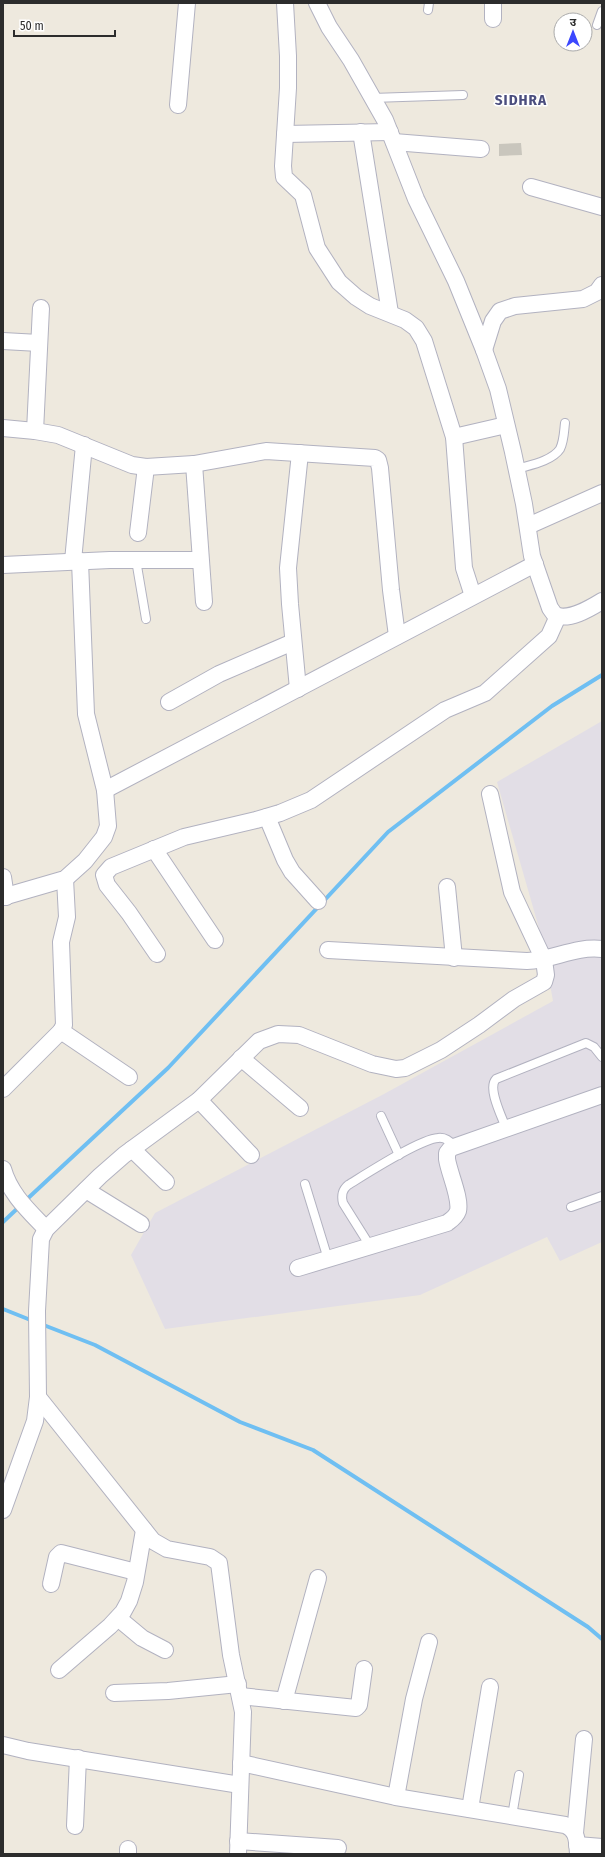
<svg xmlns="http://www.w3.org/2000/svg" width="605" height="1857" font-family="'Fira Sans Condensed','Noto Sans Devanagari',sans-serif">
<style>
.industrial{fill:#e2dee6}
.lines{fill:none;stroke-linecap:round;stroke-linejoin:round}
.stream{stroke:#6fbff2;stroke-width:4}
.building{fill:#c9c6bd}
.lane-casing{stroke:#b2b2c0;stroke-width:10}
.street-casing{stroke:#b2b2c0;stroke-width:18}
.lane{stroke:#fff;stroke-width:8}
.street{stroke:#fff;stroke-width:16}
.labels{text-anchor:middle;stroke-width:3;stroke-linejoin:round;paint-order:stroke}
.district-label{font-size:15px;font-weight:bold;letter-spacing:1px;fill:#4b4e7e;stroke:#fff}
</style>
<rect width="100%" height="100%" fill="#eee9de"/>
<path class="industrial" d="M602,721V1242L560,1261L547,1237L420,1295L165,1329L131,1255L155,1213L384,1094L553,1001L541,935L497,782Z"/>
<g class="lines">
<g class="stream">
<path d="M25,1201L168,1068L388,832L552,706L602,675"/>
<path d="M3,1222L20,1206"/>
<path d="M3,1309L33,1321"/>
<path d="M41,1324L95,1345L240,1422L313,1450L588,1627L602,1639"/>
</g>
</g>
<path class="building" d="M521,143L522,155L499,156V144Z"/>
<g class="lines">
<g class="lane-casing">
<g id="lane">
<path d="M428,10L429,3"/>
<path d="M597,25L602,11"/>
<path d="M372,98L463,95"/>
<path d="M517,469C530,465 552,461 560,449C564,441 564,431 565,423"/>
<path d="M136,560L146,619"/>
<path d="M381,1116L399,1155"/>
<path d="M506,1128C502,1117 487,1088 496,1079L586,1043L594,1047L602,1057"/>
<path d="M305,1184L328,1259"/>
<path d="M571,1207L602,1196"/>
<path d="M370,1246L343,1203C341,1195 342,1190 348,1185C366,1174 420,1139 438,1138C445,1137 450,1141 454,1146"/>
<path d="M512,1816L519,1775"/>
</g>
</g>
<g class="street-casing">
<g id="street">
<path d="M285,3L288,56V88L283,166L284,177L303,195L317,248L339,282L356,297L370,306L405,320L416,328L424,341L454,437L464,568L473,596"/>
<path d="M317,3L329,27L351,60L385,120L416,199L456,281L484,350L498,389L513,452L524,504L532,556L550,608L555,615C569,621 589,609 602,601"/>
<path d="M493,3V19"/>
<path d="M178,105L187,3"/>
<path d="M361,132L390,313"/>
<path d="M285,134L390,132"/>
<path d="M394,142L481,149"/>
<path d="M531,187L602,207"/>
<path d="M3,341L39,343"/>
<path d="M484,350L493,321L500,311L515,306L583,299L597,292L602,285"/>
<path d="M3,428L35,431L58,435L132,465L146,467L194,464L266,451L375,458L378,460L380,468L391,590L397,636"/>
<path d="M35,431L41,308"/>
<path d="M454,437L506,425"/>
<path d="M194,464L204,602"/>
<path d="M528,526L602,493"/>
<path d="M138,533L146,467"/>
<path d="M73,561L84,445"/>
<path d="M3,565L110,560H200"/>
<path d="M298,689L290,604L288,568L300,453"/>
<path d="M169,702L219,674L293,642"/>
<path d="M105,790L535,564"/>
<path d="M267,817L285,860L292,872L318,901"/>
<path d="M154,849L215,940"/>
<path d="M3,877L6,897"/>
<path d="M447,887L454,958"/>
<path d="M3,897L65,879L85,861L104,837L108,826L105,790L86,714L80,561"/>
<path d="M328,950L527,961C554,960 574,946 602,949"/>
<path d="M157,954L129,913L107,885L104,875L111,867L184,837L256,820L280,813L311,800L445,710L485,693L549,636L558,616"/>
<path d="M61,1031L129,1077"/>
<path d="M241,1058L300,1108"/>
<path d="M3,1089L61,1031L64,1025L61,942L67,917L65,879"/>
<path d="M199,1100L251,1155"/>
<path d="M132,1149L166,1182"/>
<path d="M3,1169C10,1194 28,1210 46,1229"/>
<path d="M86,1190L141,1224"/>
<path d="M298,1268L447,1223C451,1220 456,1217 458,1211C461,1198 449,1173 447,1159V1153L451,1148L602,1095"/>
<path d="M38,1397L153,1541L167,1549L210,1557L219,1563L231,1655L243,1712L238,1854"/>
<path d="M3,1510L35,1421L38,1397L37,1311L41,1239L46,1229L100,1176L124,1155L199,1100L259,1041L278,1034L299,1035L372,1064L396,1069L405,1068L441,1050L479,1025L514,999L544,982L546,975L544,960L512,892L490,794"/>
<path d="M51,1584L57,1557L61,1553L136,1572"/>
<path d="M118,1618L142,1638L165,1650"/>
<path d="M59,1670L110,1626L123,1612L129,1601L135,1582L144,1530"/>
<path d="M114,1693L168,1691L238,1684"/>
<path d="M240,1696L356,1708L359,1705L364,1669"/>
<path d="M284,1701L318,1578"/>
<path d="M3,1745L28,1751L240,1785"/>
<path d="M241,1763L396,1797L565,1825C578,1830 577,1842 578,1854"/>
<path d="M396,1797L414,1699L429,1642"/>
<path d="M470,1809L490,1687"/>
<path d="M75,1826L78,1758"/>
<path d="M575,1833L584,1739"/>
<path d="M238,1841L338,1848"/>
<path d="M577,1845L602,1847"/>
<path d="M128,1854V1849"/>
</g>
</g>
<use href="#lane" class="lane"/>
<use href="#street" class="street"/>
</g>
<g class="labels">
<g class="district-label">
<text x="521" y="105">SIDHRA</text>
</g>
</g>
<rect width="605" height="1857" fill="none" stroke="#2c2c2c" stroke-width="8"/>
<g transform="translate(573 32)"><circle r="19" fill="#ffffff" stroke="#ababab"/>
<path d="M0-3L7 15L0 10L-7 15Z" fill="#3b47fe"/>
<text y="-6" font-size="11" font-weight="bold" text-anchor="middle" fill="#2c2c2c">उ</text>
</g>
<path d="M14 30v6h101v-6" fill="none" stroke="#2c2c2c" stroke-width="2"/>
<text x="20" y="30" font-size="12" fill="#2c2c2c" stroke="#ffffff" stroke-width="3" paint-order="stroke">50 m</text>
</svg>
